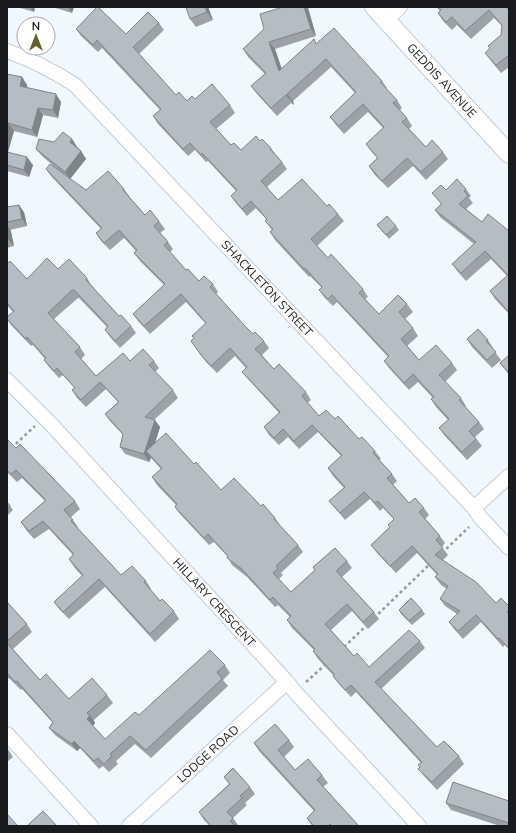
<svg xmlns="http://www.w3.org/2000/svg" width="516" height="833" font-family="Mulish,sans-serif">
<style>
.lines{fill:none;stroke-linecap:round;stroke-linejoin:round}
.minor-casing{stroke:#c7cdd4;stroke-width:16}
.tertiary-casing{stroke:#c7cdd4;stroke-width:20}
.path{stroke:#969aa0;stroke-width:2.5;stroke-dasharray:3 3;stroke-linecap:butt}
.minor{stroke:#fff;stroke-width:14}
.tertiary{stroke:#fff;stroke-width:18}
.wall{fill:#9da2a8}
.shaded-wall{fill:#7f8488}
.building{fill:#b6bcc3;stroke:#7f8488}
.labels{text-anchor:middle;stroke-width:3.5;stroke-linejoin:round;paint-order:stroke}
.street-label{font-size:12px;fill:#191b1e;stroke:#fff}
</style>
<rect width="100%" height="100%" fill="#f1f7ff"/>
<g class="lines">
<g class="minor-casing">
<g id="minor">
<path d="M386,20L400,7"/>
<path id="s1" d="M7,51C33,60 52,70 75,85L474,508L480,517L509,548"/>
<path id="s2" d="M7,380L50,423L287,682L296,693L419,826"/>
<path d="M474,508L509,476"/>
<path d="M7,734L91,826"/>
<path id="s3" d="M129,826L287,682"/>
</g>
</g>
<g class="tertiary-casing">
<g id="tertiary">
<path id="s4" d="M374,7L509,154"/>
</g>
</g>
<g class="path">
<path d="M7,452L35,426"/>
<path d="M442,553L469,527"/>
<path d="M374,618L430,564"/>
<path d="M344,647L368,624"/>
<path d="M306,682L326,664"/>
</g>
<use href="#minor" class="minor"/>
<use href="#tertiary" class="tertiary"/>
</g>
<g class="wall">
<path d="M17,7H35L34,12Z"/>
<path d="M52,7H74L72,13Z"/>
<path d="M208,7L213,20L196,27L190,19Z"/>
<path d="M283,7H307L308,8L316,36L275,49L281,69L317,43L382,81L387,88L386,89L397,100L402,108L400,110L407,118L412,126L409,129L426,147L443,152L448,159L426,180L413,166L388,188L374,174L369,166L377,158L371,151L366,144L383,128L368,112L344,134L336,125L330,117L355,93L331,67L293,101L294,105L291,103L277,116L257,94L251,86L265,74L248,57L243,49L264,29Z"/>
<path d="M437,7H506L509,10V67L501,73L491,61L485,53L489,49L501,35L502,26L494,18L471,39L457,25L452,30L443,21L438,13L440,11Z"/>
<path d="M159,23L164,30L139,54L176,95L187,101L195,99L230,105L235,113L216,129L231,145L241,150L260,141L271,148L276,155L282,162L287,169L267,187L278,200L327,206L338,214L344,221L317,246L328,258L363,289L368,297L365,299L379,314L407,304L413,312L405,319L413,328L418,336L407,346L419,360L452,363L457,370L445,382L461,398L466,406L465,407L479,422L484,429L475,437L482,446L467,460L445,436L439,428L448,420L436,407L431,399L433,398L418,382L409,390L389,368L384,361L388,357L337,302L333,306L324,297L319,290L322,288L310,276L309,277L275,240L270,232L272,230L265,221L266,219L256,208L247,216L236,203L231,196L236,191L208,161L206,162L195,150L188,156L158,124L153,116L160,110L102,48L98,52L81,36L76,29L126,34Z"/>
<path d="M7,74L22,77L27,85V88L61,102L58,118L43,115L37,137L14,131L8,152L33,165L29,177L7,171Z"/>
<path d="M72,139L77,147L81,151L86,159L70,179L86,190L124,189L129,196V197L145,215L159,221L165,229L160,233L168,242L173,249L170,252L186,270L199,281L213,284L218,292L216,294L244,325L253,334L264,341L269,348L262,355L274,369L306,392L311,400L307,403L319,416L335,419L359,439L375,451L381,459L379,460L392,474L397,481L393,485L409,503L424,508L429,515L425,519L440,536L445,543L442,547L448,555L443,560L496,603L509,606V650L505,645L503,647L481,622L463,639L454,629L449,622L457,614L445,606L440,599L447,589L441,585L435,577L437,575L417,553L396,573L377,553L371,545L390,527L388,525L394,519L383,508L380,511L370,499L345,520L335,508L329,501L344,488L333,476L328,468L341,456L318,432L299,449L288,437L279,445L269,435L264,427L279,413L248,379L242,372L246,368L235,356L217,373L206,362L191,341L206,324L186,302L150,334L138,321L133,314L164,285L140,261L134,253L136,251L124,238L110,250L101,241L96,233L101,229L51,176L46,169H57L42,156L36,149L54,142Z"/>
<path d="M466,189L471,196L469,198L473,203L466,209L482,222L509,231V314L495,299L490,291L507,276L491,259L466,281L458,272L452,264L474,244L440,217L435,210L441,204L432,193L446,190Z"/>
<path d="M7,207L24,212L27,226L10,230L14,246L7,248Z"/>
<path d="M377,225L396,226L399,230L389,239Z"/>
<path d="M7,264L27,279L58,269L87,278L92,286L119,316L131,326L136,333L120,348L110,337L105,330L107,327L79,298H78L54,319L80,347L85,355L81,359L96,376L130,361H154L159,368L155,372L173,390L178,398L154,420L160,427L155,443L194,464L221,490L261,506L275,518L280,525V526L298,545L303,552L281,573L283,575L279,579L291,592L315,570L313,567L347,561L352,568L342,577L374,612L379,619L368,629L352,611L331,630L354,656L369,667L420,641L425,648L381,689L437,747L459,756L464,764L437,790L424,776L418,769L420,767L418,765L421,763L356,692L351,697L338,683L333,676V675L318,659L313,651L314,650L292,628L287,620L290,617L278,605L275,607L247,577L232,565L228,557L214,542L209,545L180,514L175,507L176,505L157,485L152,477L161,469L151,458L149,462L125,454L120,447L123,435L110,421L105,414L118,402L106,389L86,407L77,398L72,390L75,388L63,375L59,378L49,367L44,360L45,359L33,345L31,346L11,325L7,319L13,312L7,305Z"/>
<path d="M467,339L488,340L493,348H492L501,360L492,368L472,347Z"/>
<path d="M509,355V375L500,363Z"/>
<path d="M7,439L16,448L75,501L80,509L71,517L78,527L77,528L121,575L146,581L151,589L150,590L160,601L174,611L179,619L155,642L105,587L69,619L60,610L54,602L82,576L74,567L69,559L73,555L49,529L34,539L26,530L21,522L45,501L22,478L17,482L7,472Z"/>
<path d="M7,502L13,510L7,516Z"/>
<path d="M7,602L27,624L32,632L13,649L40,680L69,699L107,695L113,703L94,720L95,723L93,726L105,739L139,715L225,665L230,673L223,680L228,686L151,758L135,744L116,761L118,764L109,772L103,766L99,769L80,748L77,751L55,735L49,728L53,723L22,689L21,690L9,678L7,680Z"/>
<path d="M399,610H422L425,614L412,625L401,614Z"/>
<path d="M289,740L294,747L284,757L295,770L322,775L328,783L323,787L359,826H312L307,818L314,811L259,751L254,743Z"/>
<path d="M7,748L13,757L7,762Z"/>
<path d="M224,777L250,787L255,794L245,803L247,805L233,818L238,825L237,826H210L204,820L199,812L229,784Z"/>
<path d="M509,801V826H500L451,810L446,803Z"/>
</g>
<g class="shaded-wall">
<path d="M30,7H35L34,12Z"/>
<path d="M68,7H74L72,13Z"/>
<path d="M205,7H208L213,20L207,12Z"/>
<path d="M304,7H307L308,8L316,36L311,29Z"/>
<path d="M269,42L275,49L285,78L279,71Z"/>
<path d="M22,77L27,85L26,94L20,86Z"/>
<path d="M56,94L61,102L58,118L53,110Z"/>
<path d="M287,94L293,101L294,105L289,98Z"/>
<path d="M38,108L43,115L37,137L32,130Z"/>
<path d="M8,123L14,131L7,155V128Z"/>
<path d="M72,139L77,147L75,150L70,142Z"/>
<path d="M81,151L86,159L70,179L65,172Z"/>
<path d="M27,157L33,165L29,177L24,170Z"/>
<path d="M19,205L24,212L27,226L22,219Z"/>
<path d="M7,225L11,231L14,246L8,239L7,231Z"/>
<path d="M155,420L160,427L151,456L146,451L151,458L149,462L144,454Z"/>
<path d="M90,715L95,723L92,727L87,719Z"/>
<path d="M74,741L80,748L77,751L72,744Z"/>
</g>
<g class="building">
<path d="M97,7H98L126,34L148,12L159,23L133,47L176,95L179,92L187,101L192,96L195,99L212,84L230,105L210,122L231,145L234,143L241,150L256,136L260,141L262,139L271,148L270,149L282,162L261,181L278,200L302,179L327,206L329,204L338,214L311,239L328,258L331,254L363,289L359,293L379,314L398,295L407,304L399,312L413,328L401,339L419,360L436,345L452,363L439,375L461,398L459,400L479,422L469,431L476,439L462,452L439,428L449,419L431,399L434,397L413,374L404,383L384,361L389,356L332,295L328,299L319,290L322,287L305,268L304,269L270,232L273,229L265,221L267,219L251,201L242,209L231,196L237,190L202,153L201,155L190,143L183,149L153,116L161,109L97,40L93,45L76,29Z"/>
<path d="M186,7H205L207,12L190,19Z"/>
<path d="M283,7H304L311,29L269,42L279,71L314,39L316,44L334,28L382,81L380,82L397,100L393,103L407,118L402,122L426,147L432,140L443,152L421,172L407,158L382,181L369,166L378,158L366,144L384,127L363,104L339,126L330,117L356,92L326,59L287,94L289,98L286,95L271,108L251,86L266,73L243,49L264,29L260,14Z"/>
<path d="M438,7H506L509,10V55L496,65L485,53L490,48L488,46L501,35L502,25L489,10L465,31L452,17L446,22L438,13L441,10Z"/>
<path d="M7,74L22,77L20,86L56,94L53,110L38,108L32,130L8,123L7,128Z"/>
<path d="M63,132L72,139L70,142L81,151L65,172L36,149L39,139L54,142Z"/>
<path d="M7,152L27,157L24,170L7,165Z"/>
<path d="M50,164L86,190L108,171L124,189L123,190L145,215L150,210L159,221L154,226L168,242L164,245L186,270L188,269L199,281L204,276L213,284L210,287L244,325L253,334L255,332L264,341L255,349L274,369L279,364L306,392L302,396L319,416L326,410L335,419L338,416L359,439L362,437L375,451L373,453L392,474L387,478L409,503L415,498L424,508L419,512L440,536L436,540L443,548L435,555L476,582L496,603L501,598L509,606V610L507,612L509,613V648L499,638L498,639L476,615L458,631L449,622L460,611L440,599L448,586L435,577L438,574L412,546L390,566L371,545L390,527L388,525L394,519L378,501L375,503L364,492L340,513L329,501L345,487L328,468L342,455L312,425L294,441L283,429L274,438L264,427L280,412L242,372L247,367L230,348L211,366L201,355L191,341L194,338L192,336L206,323L181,294L144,326L133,314L165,284L134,253L137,250L119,230L104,243L96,233L102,228L46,169Z"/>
<path d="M457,179L466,189L464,191L468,196L459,204L482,222L488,214L509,231V310L508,311L490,291L508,275L485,251L461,273L452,264L476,242L435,210L442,204L432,193L441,185L446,190Z"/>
<path d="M19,205L22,219L7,222V207Z"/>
<path d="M387,216L396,226L386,235L377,225Z"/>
<path d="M7,231L8,239H7Z"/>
<path d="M47,258L58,269L69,259L87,278L86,280L119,316L121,315L131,326L115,341L105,330L108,326L74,290H72L48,313L80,347L75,352L96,376L123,353L130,361L143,349L154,361L149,365L173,390L145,417L155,420L144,454L120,447L123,434L105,414L119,402L100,382L81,400L72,390L75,388L57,368L54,371L44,360L46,358L27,337L26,339L7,319V317L14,311L7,303V264L10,261L27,279Z"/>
<path d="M478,329L488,340L486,341L496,352L487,360L467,339Z"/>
<path d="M509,355V373L500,363Z"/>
<path d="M166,433L194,464L196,462L221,490L234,478L261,506L263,504L275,518L274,519L298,545L276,566L278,568L273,573L291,592L315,570L313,567L335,548L347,561L337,570V572L374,612L363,622L347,604L325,624L354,656L357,653L369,667L409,630L420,641L375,682L437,747L444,741L459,756L432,782L418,769L420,767L418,765L422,762L351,685L345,690L333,676L334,674L313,651L315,649L287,620L291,616L273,597L270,600L242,569L227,558L228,556L208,534L204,538L175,507L177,504L152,477L162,468L146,451Z"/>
<path d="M7,439L16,448L20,444L75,501L64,510L73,520L71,521L121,575L132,566L146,581L144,582L160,601L162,599L174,611L150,634L99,579L63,612L54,602L83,575L69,559L74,554L43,521L29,531L21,522L46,500L16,470L11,474L7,470Z"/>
<path d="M7,502L10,506L7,509Z"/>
<path d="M411,598L422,610L409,621L399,610Z"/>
<path d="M7,602L27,624L7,641Z"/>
<path d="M7,643L40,680L46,674L69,699L92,678L107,695L87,713L90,715L87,719L105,739L135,712L139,715L210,650L225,665L217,672L222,679L146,750L130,736L110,754L112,756L104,764L98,758L94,761L74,741L72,744L49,728L53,722L17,681L15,682L7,673Z"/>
<path d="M275,724L289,740L278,750L295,770L308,759L322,775L317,780L359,826H332L330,824L328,826H314L307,818L315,810L254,743Z"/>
<path d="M233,768L250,787L240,796L242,798L227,812L233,818L230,821L234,825L232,826H211L199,812L230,784L224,777Z"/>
<path d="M453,782L509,801V823L446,803Z"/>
<path d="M43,811L57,826H27Z"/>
<path d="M7,814L18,826H7Z"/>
</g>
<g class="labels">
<g class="street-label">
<text dy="4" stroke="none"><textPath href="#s4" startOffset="100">GEDDIS AVENUE</textPath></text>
<text dy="4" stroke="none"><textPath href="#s1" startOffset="356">SHACKLETON STREET</textPath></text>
<text dy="4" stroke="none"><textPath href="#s2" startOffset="304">HILLARY CRESCENT</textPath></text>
<text dy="4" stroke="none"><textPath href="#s3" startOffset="107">LODGE ROAD</textPath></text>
</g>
</g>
<rect width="516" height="833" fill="none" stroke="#191b1e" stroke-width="16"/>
<g transform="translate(36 36)"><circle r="19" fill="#ffffff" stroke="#a3a4a5"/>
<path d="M0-3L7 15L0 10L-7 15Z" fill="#65612e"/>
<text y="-6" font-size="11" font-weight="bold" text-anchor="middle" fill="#191b1e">N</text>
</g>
</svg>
